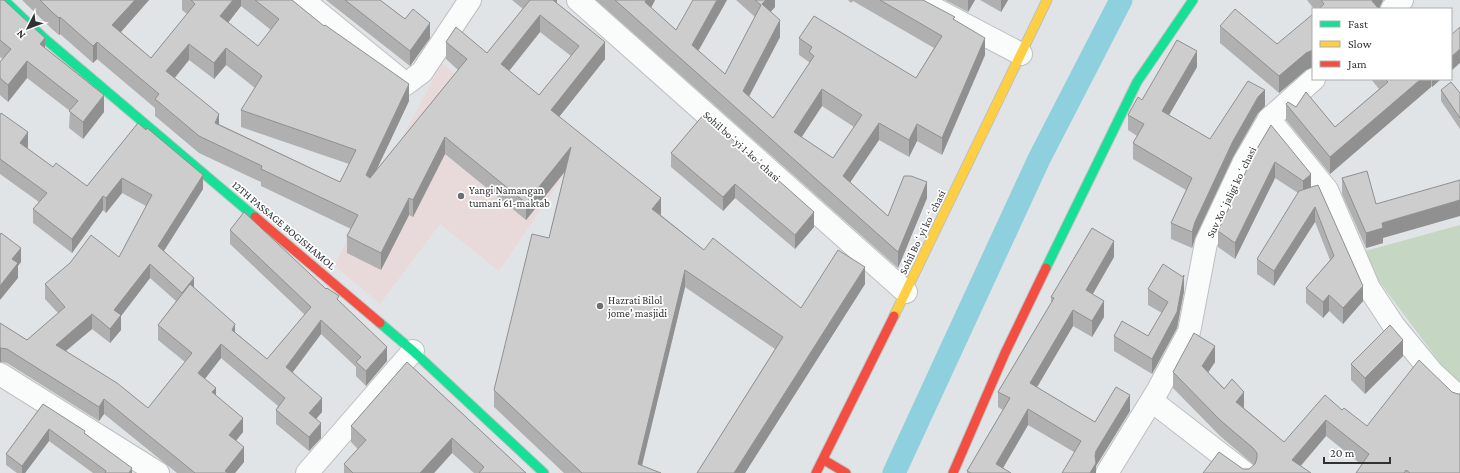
<svg xmlns="http://www.w3.org/2000/svg" width="1460" height="473" font-family="'Crimson Pro',serif">
<style>
.education{fill:#e8dada}
.green{fill:#c5d7c3}
.lines{fill:none;stroke-linecap:round;stroke-linejoin:round}
.canal{stroke:#8ed0dd;stroke-width:23}
.street-casing{stroke:#bec0c1;stroke-width:24}
.fast-casing{stroke:#bec0c1;stroke-width:11}
.slow-casing{stroke:#bec0c1;stroke-width:11}
.jam-casing{stroke:#bec0c1;stroke-width:11}
.street{stroke:#fafbfb;stroke-width:22}
.fast{stroke:#16e098;stroke-width:9}
.slow{stroke:#ffcf43;stroke-width:9}
.jam{stroke:#f24e42;stroke-width:9}
.wall{fill:#b0b0b1;fill-rule:evenodd}
.shaded-wall{fill:#909090}
.building{fill:#cdcdce;stroke:#909090;fill-rule:evenodd}
.poi-dot{fill:#6d7072;stroke:#fff;stroke-width:1.5}
.labels{text-anchor:middle;stroke-width:3.5;stroke-linejoin:round;paint-order:stroke}
.street-label{font-size:11px;fill:#2f3133;stroke:#fff}
.poi-label{font-size:11px;fill:#2f3133;stroke:#fff;text-anchor:start}
</style>
<rect width="100%" height="100%" fill="#e1e4e6"/>
<path class="education" d="M442,63L570,167L499,271L440,224L380,304L334,265Z"/>
<path class="green" d="M1460,225V383L1449,375L1358,253Z"/>
<g class="lines">
<path class="canal" d="M894,473L1039,159L1121,0"/>
<g class="street-casing">
<g id="street">
<path d="M303,0L406,84L422,72L470,0"/>
<path d="M578,0L906,292"/>
<path d="M918,0L1021,54"/>
<path d="M1392,9L1402,0"/>
<path d="M1269,119L1327,190L1369,288L1394,326L1432,372L1460,398"/>
<path d="M0,374L158,473"/>
<path d="M1152,401L1245,473"/>
<path d="M307,473L413,351"/>
<path d="M1107,473L1158,390L1189,332L1206,243L1244,162L1269,119L1314,79"/>
</g>
</g>
<g class="fast-casing">
<g id="fast">
<path d="M4,0L45,39L255,217"/>
<path d="M1046,268L1137,82L1193,0"/>
<path d="M380,323L413,351L544,473"/>
</g>
</g>
<g class="slow-casing">
<path id="slow" d="M894,316L1047,0"/>
</g>
<g class="jam-casing">
<g id="jam">
<path d="M255,217L380,323"/>
<path d="M824,460L846,473"/>
<path d="M816,473L894,316"/>
<path d="M953,473L1005,353L1046,268"/>
</g>
</g>
<use href="#street" class="street"/>
<use href="#fast" class="fast"/>
<use href="#slow" class="slow"/>
<use href="#jam" class="jam"/>
</g>
<g class="wall">
<path d="M0,0L104,112L83,139L69,128L70,111L27,78L8,102L0,95V62L3,59L0,57Z"/>
<path d="M22,0H149L121,32L151,58L187,14L182,10V0H292L409,101L376,171L458,70L446,59V42L487,53L523,9L512,0H557V3L605,59L559,117L661,215L704,250L801,308L865,284L745,473H697L775,349L685,287L642,466L661,473H564L494,407V390L549,238L565,171L526,220L445,154L413,217L409,215L381,270L347,253V236L351,229L261,186V182L199,153L155,116V108L97,59L93,63L60,34L59,35L53,30ZM241,6L271,30L258,46L228,23ZM540,32L571,56L539,95L509,71ZM189,60L214,79L226,65L255,88L241,110V127L349,164L340,182L219,124L175,78Z"/>
<path d="M326,0H380L430,38L410,66Z"/>
<path d="M596,0H655L651,8L676,30L727,0L698,51L725,74L755,17L736,0H775V7L771,11L780,37L749,96L773,118L809,64V62L799,55V38L916,78L934,48L853,1L851,3L848,0H923L955,20L985,55L942,155L917,141L909,157L879,140L850,182L888,216L927,198L898,268ZM822,106L854,127L833,158L801,137Z"/>
<path d="M945,0H975L968,12Z"/>
<path d="M980,0H1008L1001,12Z"/>
<path d="M1307,0H1383L1380,6V9H1314Z"/>
<path d="M1220,26L1277,44L1306,70L1279,93L1220,43Z"/>
<path d="M1197,67L1169,115L1210,139L1265,106L1258,113L1233,157L1195,238L1192,248L1171,239V223L1186,190L1133,159V143L1137,136L1128,130V115L1142,100Z"/>
<path d="M1371,79H1441L1432,87L1431,86V87L1330,174L1286,120V104L1296,107L1335,127L1379,89Z"/>
<path d="M1441,90L1460,93V129L1441,101Z"/>
<path d="M704,114L814,227L795,249L735,198L723,211L671,167V153Z"/>
<path d="M0,115L28,147L27,148L53,167L87,186L138,123L203,189L164,251L194,287L235,332L267,359L305,315L230,244V230L339,301L387,361L366,386L356,376V367L321,334L293,372L322,412L316,419L321,438L309,451L276,424V410L278,406L221,358L204,379L243,432L236,441L244,462L235,473H177L104,414L99,421L7,363L1,362L0,323L27,340L58,313L45,299V284L119,257L146,206L122,193L106,213L103,210L72,253L33,223V209L39,202L0,174ZM150,278L176,301L158,325V340L185,362L148,408L66,351L92,329L110,343L121,330V316Z"/>
<path d="M1271,125L1311,187L1363,301L1343,324L1329,311L1323,318L1306,303V288L1330,260L1315,222L1274,286L1257,274V259L1298,193L1275,178L1235,259L1218,247V231Z"/>
<path d="M1342,178L1383,238V243L1366,248L1342,194Z"/>
<path d="M1114,257L1092,294L1104,317L1092,337L1073,326L1037,387L1095,422L1130,411L1096,466V473L1074,452L1028,425L1003,468L1011,473H967V471L1003,410L998,407V392L1051,303V297Z"/>
<path d="M1183,277L1184,291L1177,328L1152,374L1114,351V336H1148L1162,313L1148,305V289Z"/>
<path d="M1403,356L1365,394L1351,380V364Z"/>
<path d="M407,362L526,473H474L452,453L434,473H344V464L358,449L351,442V426Z"/>
<path d="M1215,362L1208,372L1244,408L1284,442L1342,410L1367,426L1460,473H1356L1362,465L1326,436L1301,466L1243,469H1249L1254,465L1220,436L1173,388V372Z"/>
<path d="M43,404L85,434L132,473H93L49,441L25,473H17L6,465V454Z"/>
</g>
<g class="shaded-wall">
<path d="M135,0H149L112,42V25Z"/>
<path d="M233,0H241V6L220,33V16Z"/>
<path d="M553,0H557V11Z"/>
<path d="M646,0H655L645,19V2Z"/>
<path d="M717,0H727L692,62V45Z"/>
<path d="M766,0H775V7L762,21V4Z"/>
<path d="M968,0H975L968,12Z"/>
<path d="M1001,0H1008L1001,12Z"/>
<path d="M1373,0H1383L1380,6V9H1372V1Z"/>
<path d="M540,15V32L501,81V64Z"/>
<path d="M60,17V34L59,35V18Z"/>
<path d="M780,20V37L743,108V91Z"/>
<path d="M430,23V38L410,66V51Z"/>
<path d="M45,38V55L40,44Z"/>
<path d="M985,38V55L942,155V138Z"/>
<path d="M97,42V59L93,63V46Z"/>
<path d="M605,42V59L551,127V110Z"/>
<path d="M189,44V60L166,88V71Z"/>
<path d="M226,48V65L214,79V63Z"/>
<path d="M1460,49V63L1451,71V57Z"/>
<path d="M1313,50V67L1306,70L1279,93V76L1306,53Z"/>
<path d="M1197,51V67L1162,127V111Z"/>
<path d="M27,61V78L8,102V85Z"/>
<path d="M1421,79H1431V87L1330,174V157Z"/>
<path d="M1432,79H1441L1432,87Z"/>
<path d="M409,84V101L366,192V175Z"/>
<path d="M822,89V106L794,149V132Z"/>
<path d="M1265,90V106L1258,113L1233,157L1195,238L1192,248V232L1195,222L1233,141L1258,97Z"/>
<path d="M104,95V112L83,139V122Z"/>
<path d="M219,114V131L215,123Z"/>
<path d="M879,123V140L843,193V176Z"/>
<path d="M917,124V141L909,157V140Z"/>
<path d="M28,132V147L20,157V143Z"/>
<path d="M445,137V154L413,217V200Z"/>
<path d="M571,147V164L526,220V203Z"/>
<path d="M1275,162V178L1235,259V243Z"/>
<path d="M1311,174V190L1303,197V181Z"/>
<path d="M203,175V189L158,260V246Z"/>
<path d="M122,178V193L106,213V198Z"/>
<path d="M927,182V198L898,268V252Z"/>
<path d="M735,184V198L723,211V197Z"/>
<path d="M103,196V210L72,253V239Z"/>
<path d="M409,198V215L381,270V253Z"/>
<path d="M661,198V215L652,209Z"/>
<path d="M1460,200V216L1383,238V243L1366,248V233L1382,223Z"/>
<path d="M1315,207V222L1274,286V271Z"/>
<path d="M814,212V227L795,249V235Z"/>
<path d="M1114,241V257L1086,306V290Z"/>
<path d="M21,248V262L18,266V278L0,300V286L12,259Z"/>
<path d="M150,264V278L121,316V330L110,343V329L114,310Z"/>
<path d="M865,267V284L745,473H734Z"/>
<path d="M685,270V287L640,473L638,464Z"/>
<path d="M1184,275V291L1177,328L1152,374V359Z"/>
<path d="M194,278V292L182,307V293Z"/>
<path d="M1363,286V301L1343,324V308Z"/>
<path d="M1329,295V311L1323,318V302Z"/>
<path d="M1104,301V317L1092,337V321Z"/>
<path d="M1073,310V326L1030,399V383Z"/>
<path d="M92,314V329L56,359V345Z"/>
<path d="M321,320V334L286,381V367Z"/>
<path d="M235,324V338L232,330Z"/>
<path d="M1403,340V356L1365,394V378Z"/>
<path d="M221,344V358L198,388V373Z"/>
<path d="M1215,346V362L1202,382V366Z"/>
<path d="M1,347V362H0V348Z"/>
<path d="M387,347V361L366,386V371Z"/>
<path d="M216,388V402L212,392Z"/>
<path d="M1244,392V408L1236,402Z"/>
<path d="M1130,395V411L1096,466V473H1090L1096,451Z"/>
<path d="M322,398V412L309,427V413Z"/>
<path d="M104,399V414L99,421V407Z"/>
<path d="M1028,409V425L1000,473L996,464Z"/>
<path d="M243,418V432L229,449V435Z"/>
<path d="M1326,420V436L1294,473L1292,460Z"/>
<path d="M321,423V438L309,451V437Z"/>
<path d="M49,429V441L25,473H22V466Z"/>
<path d="M452,438V453L434,473H420Z"/>
<path d="M244,447V462L235,473H225V471Z"/>
<path d="M132,468V473H129Z"/>
</g>
<g class="building">
<path d="M0,0H4L45,38L40,44L104,95L83,122L69,111L78,101L27,61L8,85L0,78V62L11,49L0,40Z"/>
<path d="M40,0H135L112,25L151,58L195,4L191,0H233L220,16L258,46L279,19L255,0H292L324,26L325,25L409,84L366,175L370,178L467,59L446,42L456,27L487,53L530,0H553L605,42L551,110L661,198L652,209L704,250L713,238L801,308L838,250L865,267L734,473H697L783,337L685,270L638,464L661,473H582L494,390L532,234L549,238L571,147L526,203L445,137L413,200L409,198L381,253L347,236L358,215L261,169L262,166L199,136L155,99L159,94L97,42L93,46L60,17L59,18L53,13ZM540,15L579,46L539,95L501,64ZM189,44L214,63L226,48L262,76L241,110L356,150L340,182L215,123L219,114L166,71Z"/>
<path d="M345,0H380L405,19L413,9L430,23L410,51Z"/>
<path d="M615,0H646L645,2L676,30L693,0H717L692,45L725,74L761,5L755,0H766L762,4L780,20L743,91L773,118L814,56L809,52L812,47L799,38L814,16L916,78L942,36L880,0H923L955,17L953,19L985,38L942,138L917,124L909,140L879,123L843,176L888,216L904,176H911L927,182L898,252ZM822,89L862,115L833,158L794,132Z"/>
<path d="M1321,0H1373L1372,1L1379,9H1319L1324,4Z"/>
<path d="M1235,9L1277,44L1313,14V50L1306,53L1279,76L1220,26Z"/>
<path d="M1460,27V49L1451,57V35Z"/>
<path d="M1177,40L1197,51L1162,111L1210,139L1248,81L1265,90L1258,97L1233,141L1195,222L1192,232L1171,223L1192,178L1133,143L1144,124L1128,115L1138,97L1142,100Z"/>
<path d="M1385,79H1421L1330,157L1286,104L1288,102L1296,107L1306,92L1335,127L1388,82Z"/>
<path d="M1451,82L1460,93V118L1441,90Z"/>
<path d="M1,113L28,132L20,143L53,167L56,163L87,186L138,123L146,130L147,128L203,175L158,246L194,278L182,293L150,264L114,310L121,315L110,329L92,314L56,345L117,383L148,408L192,353L158,325L190,284L235,324L232,330L267,359L311,307L230,230L244,212L326,289L327,288L339,296L337,299L387,347L366,371L356,362L361,357L321,320L286,367L322,398L309,413L321,423L309,437L276,410L285,398L221,344L198,373L216,388L212,392L243,418L229,435L244,447L225,471L228,473H195L104,399L99,407L7,349L0,348V323L27,340L65,307L45,284L70,263L91,235L119,257L152,195L122,178L106,198L103,196L72,239L33,209L47,193L0,159V115Z"/>
<path d="M704,114L814,212L795,235L735,184L723,197L671,153Z"/>
<path d="M1271,125L1311,174L1303,181L1275,162L1235,243L1218,231L1255,152Z"/>
<path d="M1367,171L1376,204L1460,180V200L1382,223L1383,228L1366,233L1342,178Z"/>
<path d="M1318,185L1363,286L1343,308L1329,295L1323,302L1306,288L1334,256L1315,207L1274,271L1257,259L1299,191Z"/>
<path d="M1092,228L1114,241L1086,290L1104,301L1092,321L1073,310L1030,383L1095,422L1116,387L1130,395L1096,451L1095,456L1096,463L1090,473H1062L1081,441L1028,409L996,464L1011,473H971L967,471L1010,398L998,392L1054,298L1051,297Z"/>
<path d="M1,233L21,248L12,259L18,263L0,286V235Z"/>
<path d="M1163,264L1183,277L1184,275L1177,312L1152,359L1114,336L1122,321L1148,336L1168,302L1148,289Z"/>
<path d="M1390,325L1403,340L1365,378L1351,364Z"/>
<path d="M1194,333L1215,346L1202,366L1224,389L1232,379L1244,392L1236,402L1284,442L1325,395L1342,410L1344,408L1367,426L1419,360L1452,392L1458,394H1460V473H1410L1406,470L1404,473H1356L1369,454L1326,420L1292,460L1311,473H1203L1219,452L1243,469H1249L1255,464L1257,458V453L1253,448L1220,420L1173,372Z"/>
<path d="M407,362L526,473H479L484,467L452,438L420,473H353L344,464L366,440L351,426Z"/>
<path d="M43,404L85,431L84,433L132,468L129,473H105L106,471L49,429L22,466L6,454Z"/>
</g>
<g class="poi-dot">
<circle cx="461" cy="196" r="4"/>
<circle cx="600" cy="306" r="4"/>
</g>
<g class="labels">
<g class="street-label">
<text transform="translate(742 146) rotate(42)" y="4">Sohil boʻyi 1-koʻchasi</text>
<text transform="translate(1231 192) rotate(-64)" y="4">Suv Xoʻjaligi koʻchasi</text>
<text transform="translate(284 225) rotate(40)" y="4">12TH PASSAGE BOGISHAMOL</text>
<text transform="translate(922 232) rotate(-64)" y="4">Sohil Boʻyi koʻchasi</text>
</g>
<g class="poi-label">
<text x="469" y="194">Yangi Namangan<tspan x="469" dy="13">tumani 61-maktab</tspan></text>
<text x="608" y="304">Hazrati Bilol<tspan x="608" dy="13">jome’ masjidi</tspan></text>
</g>
</g>
<rect x="1312" y="8" width="140" height="72" fill="#ffffff" stroke="#acadad"/>
<rect x="1320" y="21" width="20" height="6" fill="#16e098" stroke="#acadad"/>
<text x="1348" y="28" font-size="12" fill="#2f3133">Fast</text>
<rect x="1320" y="41" width="20" height="6" fill="#ffcf43" stroke="#acadad"/>
<text x="1348" y="48" font-size="12" fill="#2f3133">Slow</text>
<rect x="1320" y="61" width="20" height="6" fill="#f24e42" stroke="#acadad"/>
<text x="1348" y="68" font-size="12" fill="#2f3133">Jam</text>
<g transform="translate(28 28) rotate(228)" stroke="#ffffff" stroke-width="3" paint-order="stroke">
<path d="M0-3L7 15L0 10L-7 15Z" fill="#2f3133"/>
<text y="-6" font-size="11" font-weight="bold" text-anchor="middle" fill="#2f3133">N</text>
</g>
<path d="M1324 457v6h66v-6" fill="none" stroke="#2f3133" stroke-width="2"/>
<text x="1330" y="457" font-size="12" fill="#2f3133" stroke="#ffffff" stroke-width="3" paint-order="stroke">20 m</text>
</svg>
